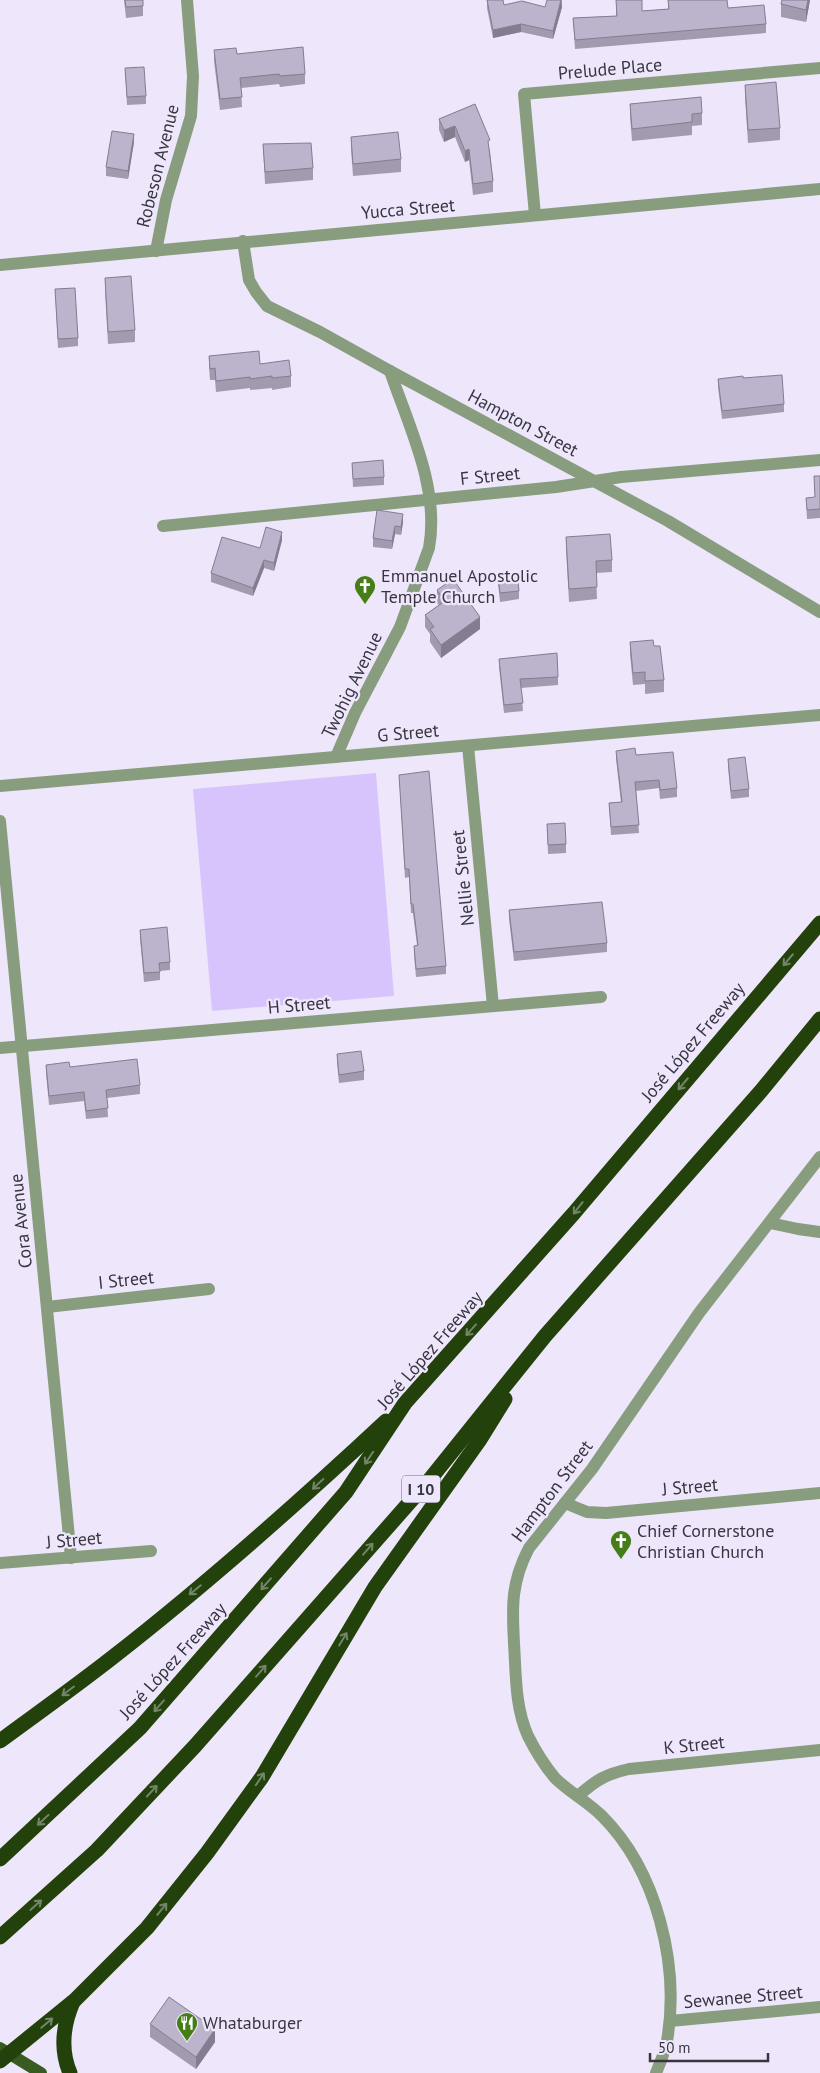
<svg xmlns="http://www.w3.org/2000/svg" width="820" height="2073" font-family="'PT Sans',sans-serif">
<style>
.green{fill:#d8c4fc}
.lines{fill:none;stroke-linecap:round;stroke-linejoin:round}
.minor{stroke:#889d7e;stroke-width:12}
.major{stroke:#385b22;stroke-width:12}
.highway{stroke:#23420b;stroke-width:15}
.wall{fill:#a29aaf}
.shaded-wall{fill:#847d8f}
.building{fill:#bcb3cc;stroke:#847d8f}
.oneway{stroke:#74846b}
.labels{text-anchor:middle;stroke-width:4.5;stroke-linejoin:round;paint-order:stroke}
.shield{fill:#eee7fc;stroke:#6f6a78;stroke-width:1}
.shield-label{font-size:16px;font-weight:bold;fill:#393540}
.street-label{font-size:18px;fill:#393540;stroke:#eee7fc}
.poi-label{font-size:18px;fill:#393540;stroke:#eee7fc;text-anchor:start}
</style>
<rect width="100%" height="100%" fill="#eee7fc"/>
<path class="green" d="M376,773L394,996L212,1011L193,789Z"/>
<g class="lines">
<g class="minor">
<path d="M535,215L524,94L820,68"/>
<path d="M243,241L249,280L256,292L267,306L320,332L390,371L668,521L820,612"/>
<path d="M156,251L166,200L191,116L193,76L187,0"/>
<path d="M0,265L820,189"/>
<path d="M163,526L556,487L621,477L820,460"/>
<path d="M468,746L493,1006"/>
<path d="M336,757L355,713L400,627L429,548C440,488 409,427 390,371"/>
<path d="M0,786L820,715"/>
<path d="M0,821L71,1558"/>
<path d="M0,1048L601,997"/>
<path d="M770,1223L798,1229L820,1232"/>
<path d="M47,1307L209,1289"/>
<path d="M565,1503L587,1512L606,1513L820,1493"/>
<path d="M0,1563L151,1551"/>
<path d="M578,1796C596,1780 606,1774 629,1769L820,1750"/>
<path d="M670,2021L820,2007"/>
<path d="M656,2073C660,2063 665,2052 667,2041C680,1965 657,1871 602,1816C588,1802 569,1792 555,1778C545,1766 535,1750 528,1736C515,1707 516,1675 514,1643C512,1607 511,1582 529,1548L592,1469L699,1313L820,1157"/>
</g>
<path class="major" d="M0,2048L41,2073"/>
<g class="highway">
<path d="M0,1741C38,1713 76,1686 113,1657C208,1583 298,1503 386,1421"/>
<path d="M0,1859L140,1728L346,1492L405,1403L574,1213L820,923"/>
<path d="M0,1937L97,1850L195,1746L431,1478L545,1336L761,1091L820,1019"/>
<path d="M0,2061L75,2000L147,1928L207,1853L262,1777L375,1587L479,1441L505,1399"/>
<path d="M70,2073C60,2049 63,2025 73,2002"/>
</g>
</g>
<g class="wall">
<path d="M124,0H143V16L126,18Z"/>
<path d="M487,0L504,5L545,7L562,0V7L553,39L521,32L493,38L487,8Z"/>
<path d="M616,0L642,11L668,9V0H727L728,8L766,24V33L575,49L573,18L616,16Z"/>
<path d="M810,0L806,22L781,17V4Z"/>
<path d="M214,50L237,54L305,74V84L280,87L279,84L241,88L242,107L220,110L214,61Z"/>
<path d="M125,68L146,96V104L127,105Z"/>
<path d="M745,85L780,128V140L748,143L745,97Z"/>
<path d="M475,104L490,151L493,181V192L473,195L469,160L465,162L455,137L444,142L439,130V119Z"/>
<path d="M630,104L702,113V125L692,126V135L632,141L630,116Z"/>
<path d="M351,137L401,159V172L353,176L351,149Z"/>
<path d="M134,142L128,179L106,176V167Z"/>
<path d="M263,144L313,168V180L265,184Z"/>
<path d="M105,278L135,330V342L108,344L105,290Z"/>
<path d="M55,289L78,338V346L58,348Z"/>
<path d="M209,356L291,376V387L272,390V388L250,390V388L216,392L215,380H210L209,367Z"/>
<path d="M743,378L784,404V412L722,419L718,387V379Z"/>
<path d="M352,463L384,477V485L353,487Z"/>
<path d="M814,476H820V518L807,519L806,498H815Z"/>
<path d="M377,510L403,522L401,535L395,534L392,549L373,547V538Z"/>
<path d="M566,537L612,560V572L596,573L597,599L569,602L566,549Z"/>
<path d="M282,540L274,571L264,568L253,596L211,582V573L260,548Z"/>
<path d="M498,574L519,591V599L500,602L498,583Z"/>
<path d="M437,590L480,629L441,658L430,642V634L425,627V615L439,605L437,603Z"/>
<path d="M630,642L654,646L664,680V692L645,694V684L633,685L630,654Z"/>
<path d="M499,659L558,677V685L521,688L523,711L504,713L499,667Z"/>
<path d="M616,751L636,755L677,788V797L660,799L659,788L636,791L639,833L611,835L609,803L621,802L616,759Z"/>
<path d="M728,759L749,789V797L731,799L728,767Z"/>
<path d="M399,775L446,966V974L416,977L414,954V946L417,945L413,913H411L409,877L405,878Z"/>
<path d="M547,824L566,844V853L548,854Z"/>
<path d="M509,910L607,943V952L514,961L509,919Z"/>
<path d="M140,930L170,962V970L160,971V980L144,982L140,938Z"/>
<path d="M337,1054L364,1071V1080L339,1083L337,1062Z"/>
<path d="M46,1065L140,1085V1094L107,1098L108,1117L86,1119L84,1101L49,1105L46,1073Z"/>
<path d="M150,2024L215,2042L196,2069L150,2037Z"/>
</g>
<g class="shaded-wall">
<path d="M561,0L562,7L553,39V31Z"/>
<path d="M808,0H810L806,22V10Z"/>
<path d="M521,24V32L493,38V30Z"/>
<path d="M455,126V137L444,142V130Z"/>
<path d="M134,134V142L128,179V171Z"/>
<path d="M469,149V160L465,162V151Z"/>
<path d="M403,514V522L401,535V527Z"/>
<path d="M395,526V534L392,549V541Z"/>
<path d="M282,532V540L274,571V563Z"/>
<path d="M264,560V568L253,596V588Z"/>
<path d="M480,617V629L441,658V645Z"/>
<path d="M215,2029V2042L196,2069V2057Z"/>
</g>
<g class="building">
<path d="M125,0H143V6L126,7Z"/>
<path d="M487,0H503L504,5L522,1L545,7L547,0H561L553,31L521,24L493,30Z"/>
<path d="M616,0H642V11L669,9L668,0H727L728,8L764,5L766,24L575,40L573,18L617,16Z"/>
<path d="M782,0H808L806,10L781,4Z"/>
<path d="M303,47L305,74L280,76L279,74L240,78L242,97L220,99L214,50L236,48L237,54Z"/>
<path d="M144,67L146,96L127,97L125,68Z"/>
<path d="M776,82L780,128L748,130L745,85Z"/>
<path d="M701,97L702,113L692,114V122L632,129L630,104Z"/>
<path d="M475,104L490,140L488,141L493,181L473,184L469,149L465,151L455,126L444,130L439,119Z"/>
<path d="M112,131L134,134L128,171L106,167Z"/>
<path d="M398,132L401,159L353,164L351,137Z"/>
<path d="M311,143L313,168L265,172L263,144Z"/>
<path d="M131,276L135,330L108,332L105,278Z"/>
<path d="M75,288L78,338L58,339L55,289Z"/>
<path d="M259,351L260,364L289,360L291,376L272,378V376L250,379V377L216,381L215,368L210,369L209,356Z"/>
<path d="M782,375L784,404L722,411L718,379L743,376V378Z"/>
<path d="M383,460L384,477L353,479L352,463Z"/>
<path d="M814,476H820V509L807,510L806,498L815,497Z"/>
<path d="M377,510L403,514L401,527L395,526L392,541L373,538Z"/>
<path d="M266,527L282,532L274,563L264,560L253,588L211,573L222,537L260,548Z"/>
<path d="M610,534L612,560L596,561L597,587L569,589L566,537Z"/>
<path d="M517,572L519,591L500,593L498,574Z"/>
<path d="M453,579L480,617L441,645L430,629L434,627L425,615L445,601L437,590Z"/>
<path d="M653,640L654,646H660L664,680L645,681V672L633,673L630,642Z"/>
<path d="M557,653L558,677L520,679L523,703L504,705L499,659Z"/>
<path d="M635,748L636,755L673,752L677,788L660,790L659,780L635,782L639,825L611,827L609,803L622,802L616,751Z"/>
<path d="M745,757L749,789L731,791L728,759Z"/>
<path d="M429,771L446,966L416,969L414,946L418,945L413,904H411L409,869H405L399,775Z"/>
<path d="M565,823L566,844L548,845L547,824Z"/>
<path d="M602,902L607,943L514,952L509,910Z"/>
<path d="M167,927L170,962L159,963L160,972L144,973L140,930Z"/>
<path d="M361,1051L364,1071L339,1075L337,1054Z"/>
<path d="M137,1059L140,1085L106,1090L108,1108L86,1111L84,1092L49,1096L46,1065L69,1062L70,1067Z"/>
<path d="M169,1997L215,2029L196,2057L150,2024Z"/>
</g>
<defs><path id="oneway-shaft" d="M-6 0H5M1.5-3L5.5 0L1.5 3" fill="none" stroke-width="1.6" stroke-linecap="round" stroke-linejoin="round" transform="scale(1.25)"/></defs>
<g class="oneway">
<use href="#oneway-shaft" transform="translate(788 960) rotate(130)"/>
<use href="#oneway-shaft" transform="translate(683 1084) rotate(130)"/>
<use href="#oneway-shaft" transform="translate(578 1208) rotate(128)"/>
<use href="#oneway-shaft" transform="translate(471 1330) rotate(132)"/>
<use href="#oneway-shaft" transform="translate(369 1458) rotate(124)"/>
<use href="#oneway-shaft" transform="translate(318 1484) rotate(137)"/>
<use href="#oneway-shaft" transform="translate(368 1549) rotate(-49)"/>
<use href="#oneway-shaft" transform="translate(266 1584) rotate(131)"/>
<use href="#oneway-shaft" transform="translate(195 1590) rotate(141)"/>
<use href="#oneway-shaft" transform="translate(343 1639) rotate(-59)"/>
<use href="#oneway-shaft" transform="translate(261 1671) rotate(-49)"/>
<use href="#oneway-shaft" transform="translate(68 1691) rotate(143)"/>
<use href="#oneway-shaft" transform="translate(159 1706) rotate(131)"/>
<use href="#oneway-shaft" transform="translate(260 1779) rotate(-56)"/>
<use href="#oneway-shaft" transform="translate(152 1791) rotate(-47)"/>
<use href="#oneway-shaft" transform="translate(43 1820) rotate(137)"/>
<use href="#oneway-shaft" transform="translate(36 1905) rotate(-42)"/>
<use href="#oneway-shaft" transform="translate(162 1909) rotate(-51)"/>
<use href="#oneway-shaft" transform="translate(47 2023) rotate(-40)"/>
</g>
<defs>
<g id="church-pin" transform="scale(1.125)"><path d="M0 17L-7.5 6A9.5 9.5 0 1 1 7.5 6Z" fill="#457e17" stroke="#eee7fc"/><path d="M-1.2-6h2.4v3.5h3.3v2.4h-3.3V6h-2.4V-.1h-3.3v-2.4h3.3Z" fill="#fff"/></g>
<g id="restaurant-pin" transform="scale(1.125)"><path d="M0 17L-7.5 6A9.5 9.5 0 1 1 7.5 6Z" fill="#457e17" stroke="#eee7fc"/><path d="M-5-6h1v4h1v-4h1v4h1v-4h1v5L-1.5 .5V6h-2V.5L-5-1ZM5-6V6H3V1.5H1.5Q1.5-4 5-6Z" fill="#fff"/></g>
</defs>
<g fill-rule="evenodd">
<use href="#church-pin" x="365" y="586"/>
<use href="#church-pin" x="621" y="1541"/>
<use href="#restaurant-pin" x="187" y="2023"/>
</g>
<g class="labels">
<rect class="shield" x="402" y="1475.5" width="38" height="27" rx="4"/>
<g class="shield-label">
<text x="421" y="1495">I 10</text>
</g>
<g class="street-label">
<text transform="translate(610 69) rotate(-5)" y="6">Prelude Place</text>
<text transform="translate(158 166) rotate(-76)" y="6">Robeson Avenue</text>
<text transform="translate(408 209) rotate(-5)" y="6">Yucca Street</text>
<text transform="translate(523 423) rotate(28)" y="6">Hampton Street</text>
<text transform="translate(490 476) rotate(-6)" y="6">F Street</text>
<text transform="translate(352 685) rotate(-64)" y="6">Twohig Avenue</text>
<text transform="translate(408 733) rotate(-5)" y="6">G Street</text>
<text transform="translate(463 878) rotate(-96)" y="6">Nellie Street</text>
<text transform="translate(299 1005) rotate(-5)" y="6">H Street</text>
<text transform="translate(693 1042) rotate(-50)" y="6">José López Freeway</text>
<text transform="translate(21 1221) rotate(-96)" y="6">Cora Avenue</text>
<text transform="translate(126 1280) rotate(-6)" y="6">I Street</text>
<text transform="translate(430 1350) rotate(-49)" y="6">José López Freeway</text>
<text transform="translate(690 1487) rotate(-5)" y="6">J Street</text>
<text transform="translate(552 1491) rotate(-53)" y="6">Hampton Street</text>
<text transform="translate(74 1540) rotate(-5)" y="6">J Street</text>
<text transform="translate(173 1661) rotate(-48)" y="6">José López Freeway</text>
<text transform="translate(694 1745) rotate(-6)" y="6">K Street</text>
<text transform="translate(743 1997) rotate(-5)" y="6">Sewanee Street</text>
</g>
<g class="poi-label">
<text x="381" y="582">Emmanuel Apostolic<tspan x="381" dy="21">Temple Church</tspan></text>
<text x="637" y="1537">Chief Cornerstone<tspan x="637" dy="21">Christian Church</tspan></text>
<text x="203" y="2029">Whataburger</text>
</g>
</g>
<path d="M650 2053v8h118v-8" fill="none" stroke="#393540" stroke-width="2.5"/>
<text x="658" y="2053" font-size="15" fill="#393540" stroke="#eee7fc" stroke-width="4" paint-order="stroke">50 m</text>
</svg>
